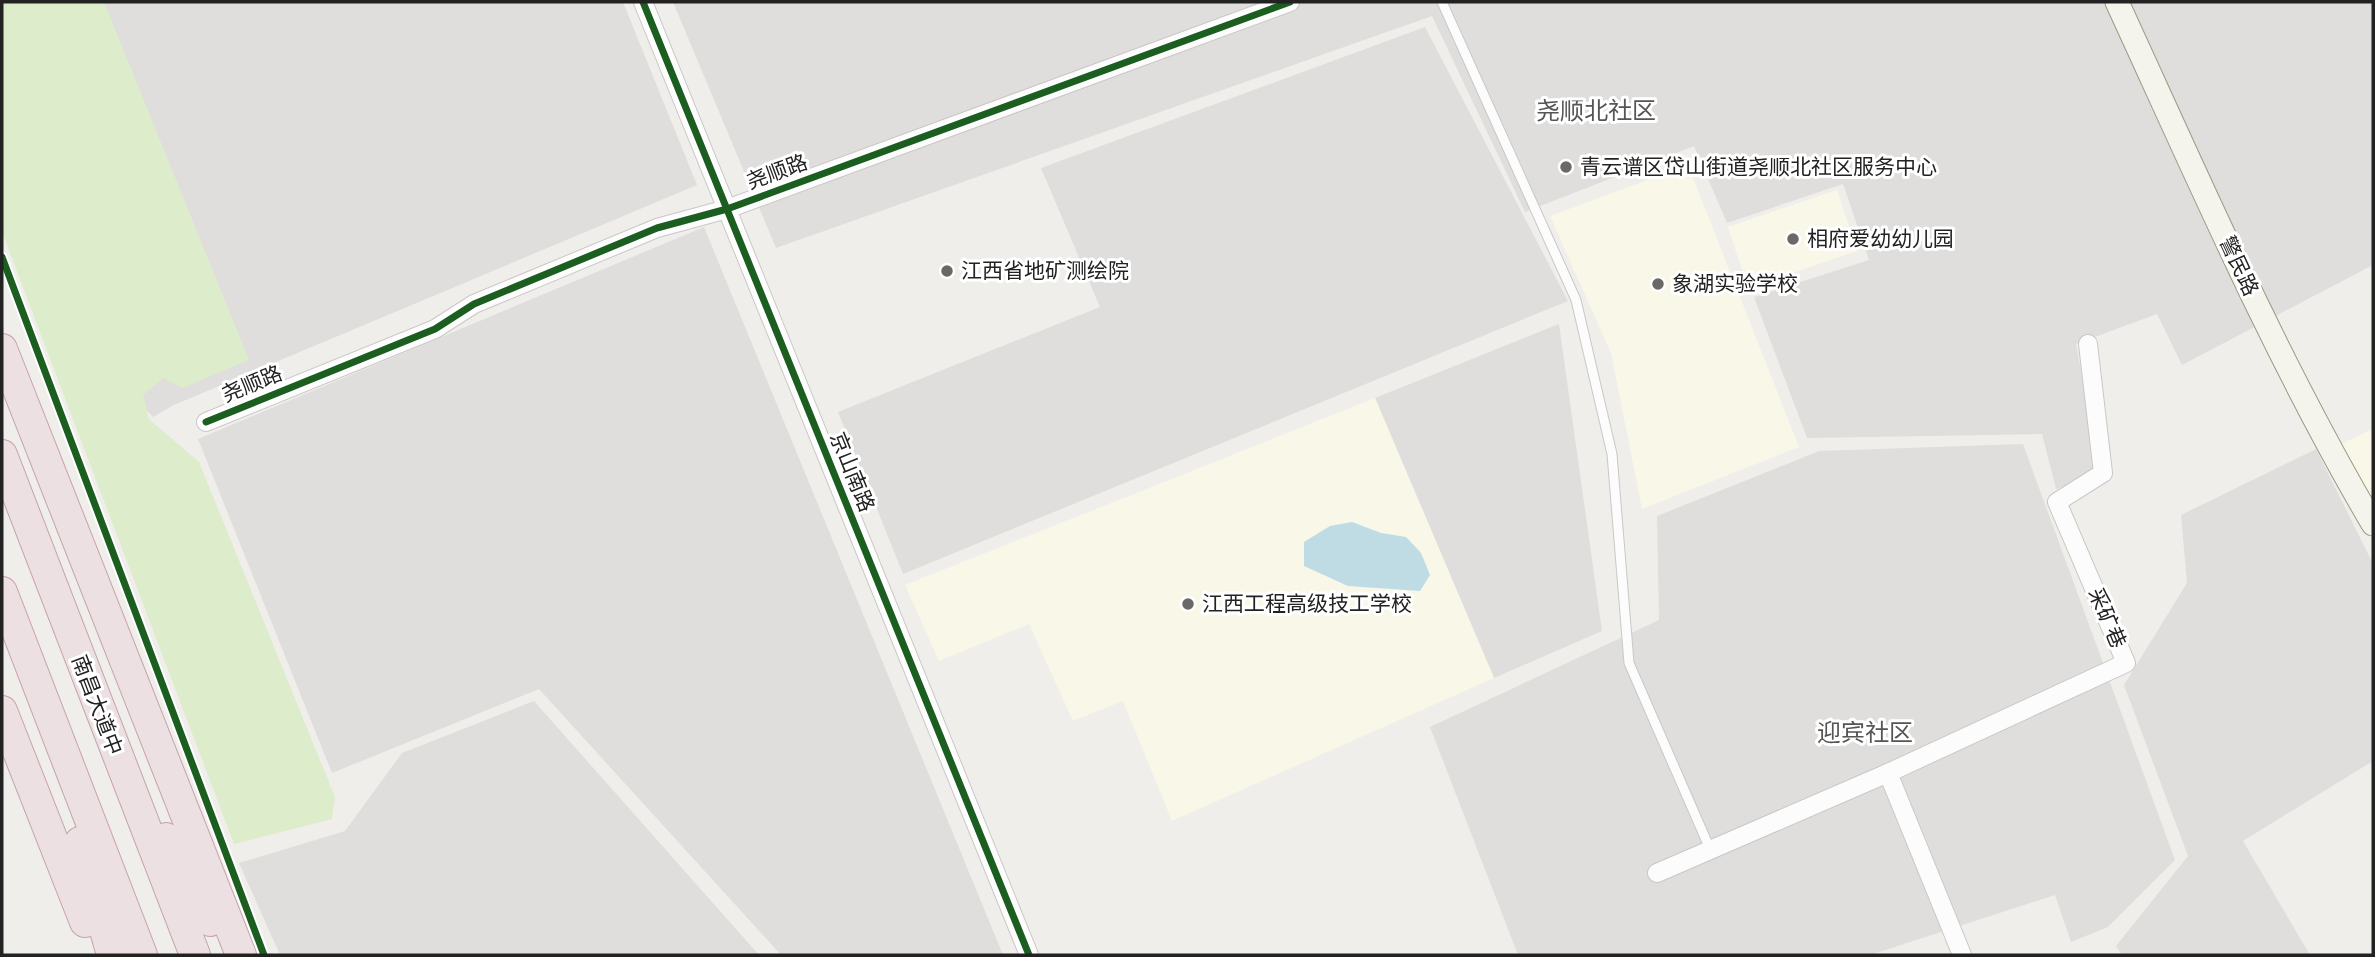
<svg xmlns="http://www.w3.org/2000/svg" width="2375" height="957" font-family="'DejaVu Sans','Noto Sans SC',sans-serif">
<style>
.residential{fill:#dfdedc}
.education{fill:#f8f7e8}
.grass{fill:#ddeccb}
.water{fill:#bfdbe3}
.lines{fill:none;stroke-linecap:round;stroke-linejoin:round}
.lane-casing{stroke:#c9c8c7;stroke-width:11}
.street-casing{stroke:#c9c8c7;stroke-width:20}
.secondary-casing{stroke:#999a82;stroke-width:25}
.highway-casing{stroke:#c5a2ac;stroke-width:32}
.lane{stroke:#fdfcfc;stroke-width:9}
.street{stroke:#fdfcfc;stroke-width:18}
.secondary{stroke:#f4f4ed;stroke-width:23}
.highway{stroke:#ece0e2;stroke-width:30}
.cycleway-casing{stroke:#fff;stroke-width:11}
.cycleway{stroke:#1b5e20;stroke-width:7}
.poi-dot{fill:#6a6968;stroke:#fff;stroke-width:2.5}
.labels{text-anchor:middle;stroke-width:6;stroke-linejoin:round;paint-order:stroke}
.poi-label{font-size:21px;fill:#222;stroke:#fff;text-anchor:start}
.street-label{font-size:21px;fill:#222;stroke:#fff}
.quarter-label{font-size:24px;fill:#555;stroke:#fff}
</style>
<rect width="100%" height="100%" fill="#f0eeeb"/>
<g class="residential">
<path d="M2,2H623L697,185L174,405L153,417L34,289Z"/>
<path d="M673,2H2373V265L2182,365L2157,314L2076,344L2100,475L2056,489L2042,434L1807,438L1754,297L1869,260L1843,184L1727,223L1694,146L1525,212L1432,16L776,248Z"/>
<path d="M1425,27L1568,301L903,574L838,412L1100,307L1041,168Z"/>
<path d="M704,227L1003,955H781L539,689L332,773L198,439Z"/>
<path d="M1559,324L1602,631L1494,678L1375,398Z"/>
<path d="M2023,444L2175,860L2108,927L2071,942L2055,895L1870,955H1518L1430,727L1659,620L1657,516L1819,451Z"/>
<path d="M2316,449L2373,564V761L2243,841L2310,955H2122L2116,946L2188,856L2124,685L2187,583L2181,515Z"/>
<path d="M534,701L759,955H280L239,863L345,831L402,753Z"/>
</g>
<g class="education">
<path d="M1688,165L1799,447L1642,509L1611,353L1550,216Z"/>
<path d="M1837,190L1857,251L1748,288L1728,227Z"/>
<path d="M1375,398L1494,678L1172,821L1123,701L1073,721L1029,624L939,661L905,585Z"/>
<path d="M2373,429V500L2341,444Z"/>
</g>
<path class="grass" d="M2,2H104L249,360L182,388L163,378L143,395L149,419L199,462L335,797L332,819L234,844L2,232Z"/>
<path class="water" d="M1352,522L1381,533L1406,537L1421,553L1430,575L1420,591L1348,586L1304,566V542L1330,526Z"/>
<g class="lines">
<g class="lane-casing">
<path id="lane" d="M1442,2L1576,300L1612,454L1629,663L1710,849"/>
</g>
<g class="street-casing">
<g id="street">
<path d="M643,2L1029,955"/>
<path d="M206,422L435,329L474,304L657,228L727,209L1290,2"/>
<path d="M1888,773L2126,663L2057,502L2103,473L2088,344"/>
<path d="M1657,873L1888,773L1962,955"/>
</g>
</g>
<g class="secondary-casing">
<path id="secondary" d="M2117,2C2198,178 2275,357 2373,524"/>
</g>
<g class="highway-casing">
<g id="highway">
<path d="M2,349L241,955"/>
<path d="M2,455L195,955"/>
<path d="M2,592L142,955"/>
<path d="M2,711L85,922"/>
<path d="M166,838L210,921"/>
<path d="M80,842L112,955"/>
</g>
</g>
<use href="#lane" class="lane"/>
<use href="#street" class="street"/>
<use href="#secondary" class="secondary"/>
<use href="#highway" class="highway"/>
<g class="cycleway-casing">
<g id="cycleway">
<path d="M643,2L1029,955"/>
<path d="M2,257L264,955"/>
<path d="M206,422L435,329L474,304L657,228L727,209L1290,2"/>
</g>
</g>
<use href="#cycleway" class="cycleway"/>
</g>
<g class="poi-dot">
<circle cx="1566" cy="167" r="7"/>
<circle cx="1793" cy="239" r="7"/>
<circle cx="947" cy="271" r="7"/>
<circle cx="1658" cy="284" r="7"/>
<circle cx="1188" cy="604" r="7"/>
</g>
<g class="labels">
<g class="poi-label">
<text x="1580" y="174">青云谱区岱山街道尧顺北社区服务中心</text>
<text x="1807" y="246">相府爱幼幼儿园</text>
<text x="961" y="278">江西省地矿测绘院</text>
<text x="1672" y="291">象湖实验学校</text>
<text x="1202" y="611">江西工程高级技工学校</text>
</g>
<g class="street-label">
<text transform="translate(777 172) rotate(-20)" y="7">尧顺路</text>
<text transform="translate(2239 266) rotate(65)" y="7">警民路</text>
<text transform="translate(252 384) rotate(-22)" y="7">尧顺路</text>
<text transform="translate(852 472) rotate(68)" y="7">京山南路</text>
<text transform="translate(2107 618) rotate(67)" y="7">采矿巷</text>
<text transform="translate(97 705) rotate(69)" y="7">南昌大道中</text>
</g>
<g class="quarter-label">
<text x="1596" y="119">尧顺北社区</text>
<text x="1865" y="741">迎宾社区</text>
</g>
</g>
<rect width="2375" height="957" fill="none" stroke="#222222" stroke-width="7"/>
</svg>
